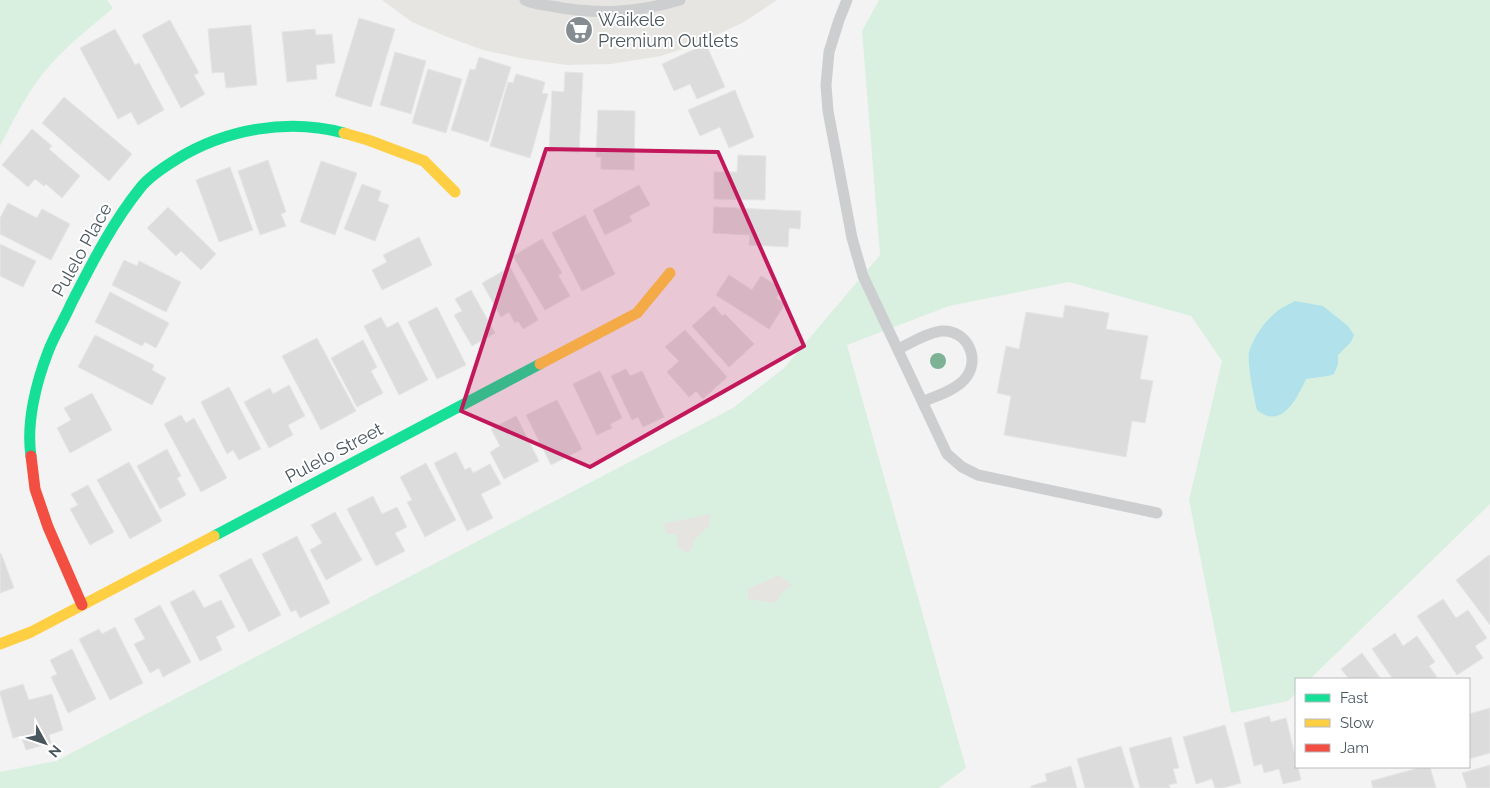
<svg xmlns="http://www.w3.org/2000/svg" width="1490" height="788" font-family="Raleway,sans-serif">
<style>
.commercial{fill:#e7e5e1}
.green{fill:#d9f0e1}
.sand{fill:#e5e4e0}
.water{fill:#b1e2eb}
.building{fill:#dcdcdd;stroke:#e4e5e5}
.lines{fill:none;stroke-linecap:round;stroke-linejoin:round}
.lane{stroke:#ccced0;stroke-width:11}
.fast{stroke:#16e098;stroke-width:11}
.slow{stroke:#ffcf43;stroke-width:11}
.jam{stroke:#f24e42;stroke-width:11}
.tree{fill:#7eb294}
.marked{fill:#c2185b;fill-opacity:0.2;stroke:#c2185b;stroke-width:4;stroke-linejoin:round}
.labels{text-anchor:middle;stroke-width:4;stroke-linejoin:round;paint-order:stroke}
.poi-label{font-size:18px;fill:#4a565e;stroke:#fff;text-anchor:start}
.street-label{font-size:18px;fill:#4a565e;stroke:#fff}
</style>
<rect width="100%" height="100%" fill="#f3f3f3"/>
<path class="commercial" d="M382,0H777L744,22L698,44L661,56L611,64L566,65L520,58L483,50L450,38L412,22Z"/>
<g class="green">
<path d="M0,0H107L113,8C92,26 70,43 51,64C29,88 15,118 0,146Z"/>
<path d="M879,0H1490V504L1310,679H1296V693L1288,701L1231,713L1189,500L1222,361L1191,316L1069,282L949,306L847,345L966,768L939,788H0V772L56,761L733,408L784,368L880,255L862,31Z"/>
</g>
<g class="sand">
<path d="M710,514V525L696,538L689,554L678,548L676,534H667L663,524Z"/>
<path d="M779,575L792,585L783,592L775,603L748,599V589Z"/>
</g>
<path class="water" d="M1295,301L1323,306L1348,326L1354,335L1351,342L1338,355V364L1334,374L1328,376L1306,379C1300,392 1287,421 1268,416C1264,415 1260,412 1257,410C1254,398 1247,363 1249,352C1253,338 1264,322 1275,313C1280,308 1288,305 1295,301Z"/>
<g class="building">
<path d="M359,18L395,29L371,107L335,96Z"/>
<path d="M170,20L199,73L194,75L205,94L181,108L142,35Z"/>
<path d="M251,25L257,85L226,88L224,72L212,73L208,29Z"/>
<path d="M115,29L135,65L139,63L164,110L138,125L131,112L118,119L80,48Z"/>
<path d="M315,29L316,35L332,34L335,63L316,65L317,79L287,82L282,32Z"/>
<path d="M706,44L725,87L697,99L690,84L674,91L662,64Z"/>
<path d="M395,52L426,61L411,114L380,105Z"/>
<path d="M479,57L511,67L488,142L451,130L470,69L475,70Z"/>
<path d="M428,69L462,79L446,133L412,123Z"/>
<path d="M565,72L583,73L579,152L549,151L552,91L564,92Z"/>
<path d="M516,74L545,82L542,93L548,94L530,158L490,146L508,82L513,83Z"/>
<path d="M735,90L754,137L729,148L720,127L700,136L688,110Z"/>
<path d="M64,97L132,154L109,181L42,123Z"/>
<path d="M598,110L635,111L634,170L601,169V157H596Z"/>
<path d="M32,129L52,146L49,149L80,176L62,198L46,184L44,186L35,179L28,187L2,165Z"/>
<path d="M738,155L766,156L765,200L714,199V172H737Z"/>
<path d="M268,160L286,212L281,214L286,226L260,235L238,171Z"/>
<path d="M321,161L357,173L335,235L300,222Z"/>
<path d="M230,167L253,230L219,242L196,180Z"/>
<path d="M362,184L381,191L378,201L389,205L375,241L344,229Z"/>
<path d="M639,185L650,205L629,216L632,221L605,235L593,210Z"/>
<path d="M8,203L37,218L42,209L70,224L51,260L0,234V218Z"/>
<path d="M168,207L216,254L201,270L181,251L176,256L147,228Z"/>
<path d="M714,207L801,211L800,229L789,228L788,247L749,245L750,235L713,233Z"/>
<path d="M585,215L615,274L582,291L552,233Z"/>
<path d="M419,237L432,265L382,290L372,270L387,262L383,255Z"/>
<path d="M542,239L562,273L558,275L570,296L545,310L513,256Z"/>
<path d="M0,244L36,261L23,287L0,276Z"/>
<path d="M124,260L137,266L139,261L181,282L166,312L112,285Z"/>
<path d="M510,267L538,320L523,329L518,321L515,323L509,312L501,317L482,283Z"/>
<path d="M729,275L752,290L761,276L782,289L776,298L785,304L769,329L716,295Z"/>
<path d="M471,290L495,333L472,346L454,315L462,311L455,299Z"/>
<path d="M110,292L169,323L156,348L145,342L142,346L95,322Z"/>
<path d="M1065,305L1109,313L1106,329L1148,336L1140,379L1153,381L1145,423L1132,421L1126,457L1004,435L1011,396L997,393L1006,346L1019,349L1026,312L1063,318Z"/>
<path d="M714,306L722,316L725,314L754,344L729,367L692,326Z"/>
<path d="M437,307L466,365L437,379L408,322Z"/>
<path d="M381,317L387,328L398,322L428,380L399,395L364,326Z"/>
<path d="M685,330L727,377L703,399L696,391L689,397L667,372L679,361L665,347Z"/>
<path d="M95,335L154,365L152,370L166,378L152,405L78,367Z"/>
<path d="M317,338L356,411L321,430L282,356Z"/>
<path d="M363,340L377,367L371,371L383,393L357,407L331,358Z"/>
<path d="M626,369L630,376L642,371L664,417L643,427L638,417L632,420L611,376Z"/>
<path d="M600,371L622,418L610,424L612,428L597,435L573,384Z"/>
<path d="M289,385L305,416L288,425L293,435L269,448L244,402L270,388L273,394Z"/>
<path d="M229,387L261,449L239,460L233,450L227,454L201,402Z"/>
<path d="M92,393L112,430L70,453L57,428L71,420L64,408Z"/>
<path d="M557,400L582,449L551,465L526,415Z"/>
<path d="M181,415L186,423L194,418L227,478L201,492L164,424Z"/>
<path d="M516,416L539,461L504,479L490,452L500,446L491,429Z"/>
<path d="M167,449L181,476L177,478L186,495L160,509L137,466Z"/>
<path d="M456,452L465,470L470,467L473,473L490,464L501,484L481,494L493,518L467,531L434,463Z"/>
<path d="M129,462L162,521L130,539L97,480Z"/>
<path d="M426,463L456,520L425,537L407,502L412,500L400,477Z"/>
<path d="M88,485L114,532L90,545L70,509L78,505L71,494Z"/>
<path d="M373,496L382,514L397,507L407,527L395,533L405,551L376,566L347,509Z"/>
<path d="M335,512L362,560L326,580L310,550L322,543L311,525Z"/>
<path d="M297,536L330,603L300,618L296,610L291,612L262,554Z"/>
<path d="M1,553L14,588L0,593V554Z"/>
<path d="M1489,555L1490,556V625L1456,580Z"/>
<path d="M251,558L281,615L249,632L219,575Z"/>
<path d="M194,590L204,608L221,600L235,627L216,637L222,650L200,661L170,602Z"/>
<path d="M1443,599L1456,618L1468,610L1487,638L1475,646L1483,658L1457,675L1417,616Z"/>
<path d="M160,605L191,662L163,677L159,668L150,673L134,644L145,639L134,619Z"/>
<path d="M115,627L143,683L110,700L79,639L99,629L102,634Z"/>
<path d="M1395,633L1403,646L1417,636L1435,662L1429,666L1437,677L1434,679H1393L1372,649Z"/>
<path d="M72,649L96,699L68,713L51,677L57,674L50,660Z"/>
<path d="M1362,653L1381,679H1349L1341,669Z"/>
<path d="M23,684L29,700L52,694L63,730L49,735L51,743L26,750L21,736L13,738L0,694V691Z"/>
<path d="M1490,708V753L1469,759V714Z"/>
<path d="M1269,716L1271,722L1286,718L1296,760V767H1298L1301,780L1283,784L1279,769L1264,773L1262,764L1254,766L1244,723Z"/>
<path d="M1225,725L1241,783L1223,788H1215L1212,779L1196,784L1183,737Z"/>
<path d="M1171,737L1179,768L1173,769L1177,783L1169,785L1170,788H1140L1129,748Z"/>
<path d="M1121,746L1134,788H1085L1077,759Z"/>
<path d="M1490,765V788H1467L1462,773Z"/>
<path d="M1071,766L1077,788H1031V786L1047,781L1045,774Z"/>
<path d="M1422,767H1430L1436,788H1373L1371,781Z"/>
</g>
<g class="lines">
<g class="lane">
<path d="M525,0C533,4 542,5 551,6C596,15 636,13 680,0"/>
<path d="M847,0L839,20L829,52L826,85L828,111L852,238L863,276L947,454L962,467L978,475L1157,513"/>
<path d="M898,349C911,343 926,333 941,331C968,329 982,361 964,380C954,391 935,396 923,402"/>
</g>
<g class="fast">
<path d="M31,456C26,423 36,383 48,352C54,336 64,320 71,304C92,263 112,223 141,187C150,176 164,167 177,159C226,129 288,118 344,133"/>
<path d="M214,536L540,364"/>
</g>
<g class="slow">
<path d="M344,133L368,140L424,161L455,192"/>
<path d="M540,364L637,313L670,273"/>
<path d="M0,644L31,632L214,536"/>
</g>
<path class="jam" d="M31,456L35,489L48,527L82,605"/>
</g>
<circle class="tree" cx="938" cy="361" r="8"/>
<path class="marked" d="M546,149L718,152L804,346L590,467L461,411Z"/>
<defs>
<g id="supermarket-disc" transform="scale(1.4375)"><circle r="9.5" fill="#858d92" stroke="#fff"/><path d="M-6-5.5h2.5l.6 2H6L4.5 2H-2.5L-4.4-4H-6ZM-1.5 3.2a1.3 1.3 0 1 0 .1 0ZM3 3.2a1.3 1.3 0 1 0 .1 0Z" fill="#fff"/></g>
</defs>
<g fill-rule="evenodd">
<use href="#supermarket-disc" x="579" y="30"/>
</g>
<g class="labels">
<g class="poi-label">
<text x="598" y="26">Waikele<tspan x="598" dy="21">Premium Outlets</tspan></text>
</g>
<g class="street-label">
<text transform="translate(82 250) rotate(-61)" y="6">Pulelo Place</text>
<text transform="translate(334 453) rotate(-28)" y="6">Pulelo Street</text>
</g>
</g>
<rect x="1295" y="678" width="175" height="90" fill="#ffffff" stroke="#b7bbbf"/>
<rect x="1305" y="694" width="25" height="8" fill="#16e098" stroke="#b7bbbf"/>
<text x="1340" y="703" font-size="15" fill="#4a565e">Fast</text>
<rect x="1305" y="719" width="25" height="8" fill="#ffcf43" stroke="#b7bbbf"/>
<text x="1340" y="728" font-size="15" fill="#4a565e">Slow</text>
<rect x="1305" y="744" width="25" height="8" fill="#f24e42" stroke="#b7bbbf"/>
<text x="1340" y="753" font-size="15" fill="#4a565e">Jam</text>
<g transform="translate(45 743) rotate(130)" stroke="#ffffff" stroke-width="4" paint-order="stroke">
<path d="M0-4L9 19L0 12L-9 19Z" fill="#4a565e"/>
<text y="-8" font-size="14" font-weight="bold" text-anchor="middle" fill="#4a565e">N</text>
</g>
</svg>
